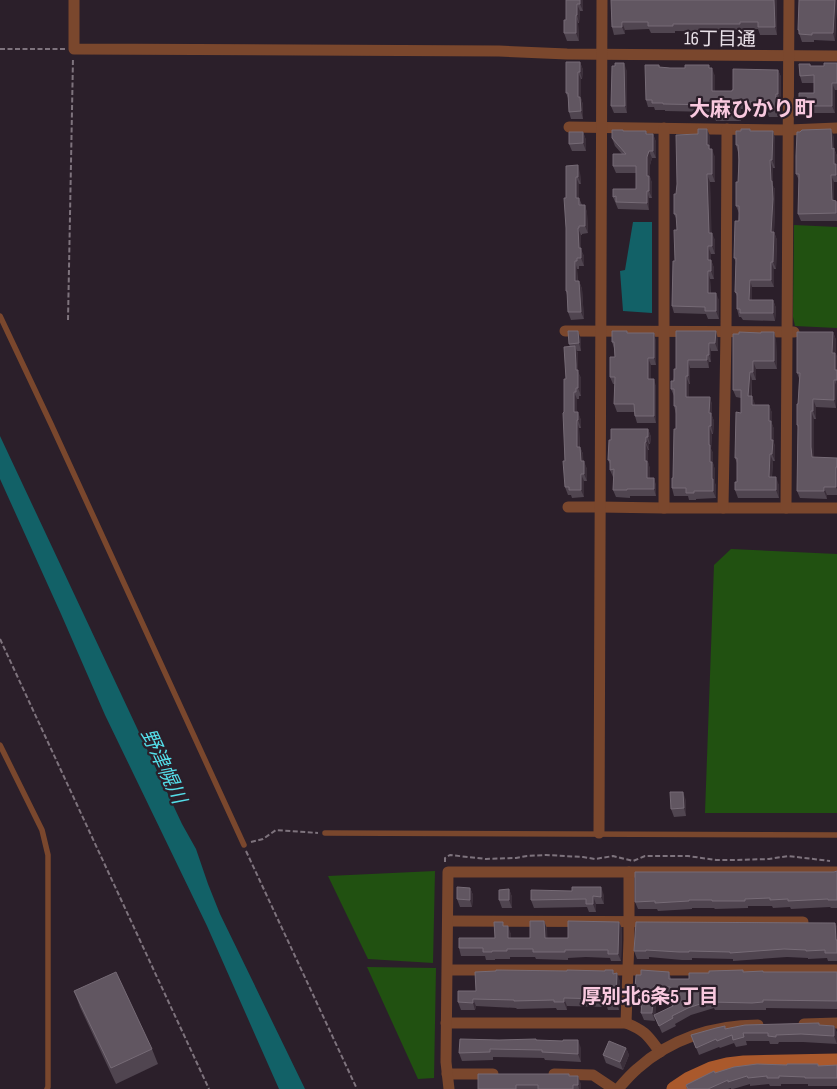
<svg xmlns="http://www.w3.org/2000/svg" width="837" height="1089" font-family="'Sofia Sans Condensed','Noto Sans JP',sans-serif">
<style>
.green{fill:#215111}
.water{fill:#126167}
.lines{fill:none;stroke-linecap:round;stroke-linejoin:round}
.path{stroke:#7e737d;stroke-width:2;stroke-dasharray:5 2.5;stroke-linecap:butt}
.lane{stroke:#7a472d;stroke-width:5.5}
.street{stroke:#7a472d;stroke-width:11}
.secondary{stroke:#aa592c;stroke-width:15}
.wall{fill:#504550;fill-rule:evenodd}
.shaded-wall{fill:#3b2f3a}
.building{fill:#615661;stroke:#766b76}
.labels{text-anchor:middle;stroke-width:4.5;stroke-linejoin:round;paint-order:stroke}
.street-label{font-size:19px;fill:#e9e1e8;stroke:#2b1f2a}
.water-label{font-size:20px;font-style:italic;fill:#54dfea;stroke:#2b1f2a}
.neighbourhood-label{font-size:20px;font-weight:bold;fill:#f9c9df;stroke:#2b1f2a}
.quarter-label{font-size:21px;font-weight:bold;fill:#f9c9df;stroke:#2b1f2a}
</style>
<rect width="100%" height="100%" fill="#2b1f2a"/>
<g class="green">
<path d="M794,225L837,227V328L795,326L793,317Z"/>
<path d="M731,549L837,554V813H705L714,565Z"/>
<path d="M435,871L433,963L368,959L328,876Z"/>
<path d="M367,967L436,968L434,1078L418,1079Z"/>
</g>
<g class="water">
<path d="M633,222H652V313L623,311L620,271L625,270Z"/>
<path d="M0,436L182,824L196,849L208,884L220,914L305,1089H279L207,926L105,715L61,614L0,479Z"/>
</g>
<g class="lines">
<g class="path">
<path d="M0,49H65"/>
<path d="M68,320L73,58"/>
<path d="M0,639L209,1089"/>
<path d="M251,842L263,839L276,830L318,833"/>
<path d="M246,851L357,1089"/>
<path d="M445,862V858L450,855L486,859L516,858L527,856L546,855L583,857L595,859L613,856L633,861L645,856H688L716,860H736L769,859L788,856L830,861"/>
</g>
<g class="lane">
<path d="M0,316L51,424L244,845"/>
<path d="M0,745L42,830L48,855V1087L47,1089"/>
<path d="M325,833L837,835"/>
</g>
<g class="street">
<path d="M74,0V49L499,51L567,54L837,56"/>
<path d="M569,127L789,130L837,128"/>
<path d="M565,331L794,332"/>
<path d="M568,507H599L664,508H837"/>
<path d="M664,508V128"/>
<path d="M723,508L726,332L727,129"/>
<path d="M786,508L789,0"/>
<path d="M599,833L602,0"/>
<path d="M448,921L803,922"/>
<path d="M448,970H837"/>
<path d="M446,1023H626C646,1031 648,1036 660,1052"/>
<path d="M626,1023L629,940V872"/>
<path d="M804,1024L837,1023"/>
<path d="M447,1074H493"/>
<path d="M554,1074L593,1075L614,1089"/>
<path d="M449,1089L446,1062L448,872H837"/>
<path d="M618,1089C624,1082 630,1075 637,1069C670,1039 713,1025 758,1025"/>
</g>
<path class="secondary" d="M674,1089L689,1079L711,1069L727,1065L744,1063L837,1061"/>
</g>
<g class="wall">
<path d="M566,0H583V11H580L579,23H578L579,41H567L564,33L566,20Z"/>
<path d="M611,0H777V35H760L758,29L743,30V32L675,31V33H651L649,29L625,30V34L614,35L612,27Z"/>
<path d="M837,0L835,41L814,40V42H802L798,30Z"/>
<path d="M580,62L583,70L582,79H581V98L583,105V119H571L569,112L568,98L566,93Z"/>
<path d="M837,63V90H835V113H814V115H801L799,107L814,93V83H802L800,76L810,64L811,66H824Z"/>
<path d="M659,65L660,67L670,68H710L715,76V91H732L733,90L778,70L781,77V102H778V117H769L766,109H741V121H716L713,112L665,111V110H655L654,107H648L646,100Z"/>
<path d="M615,66L627,71V113H614L611,106Z"/>
<path d="M750,129L751,131H773L775,139V168H773V186L775,189V206L774,232L777,240L776,269H774V287H752V300H773L776,308L775,321L743,320L741,317H739L737,309V296L735,292L736,262L734,258L739,213L736,206L738,182V152L736,145L741,131Z"/>
<path d="M623,131H646L647,134H653L656,142V158H652L650,165V177L652,183V198H649V210L618,209L613,197L636,189V173H616L613,166L622,154L615,146L612,138Z"/>
<path d="M583,132L586,140V151H572L569,144Z"/>
<path d="M710,136V149L715,157V182H710L711,233L715,240V254H711V260L714,268V279H710L711,293L719,300V319H708L706,314L674,313L672,306L677,230V220L674,214L676,194Z"/>
<path d="M834,137V148L837,156V182H834V200L836,201L837,202V221H801L798,214L799,180L796,174Z"/>
<path d="M566,166L580,173L581,184H579V198L582,205H585L587,213L588,233L582,234V235H581V250L584,256V266H579V269H577L578,281H579L582,289L584,319L571,320L568,312L567,295L566,291Z"/>
<path d="M627,331L628,333L656,340V365H651V379L656,386V423H637L635,416L634,412H617L614,404L615,384H613L610,377L615,357L614,348L612,342Z"/>
<path d="M676,331L718,339V351H711V362H709V368H690V384H689V397H710L712,405V416L714,421L713,434H712L711,449L713,453V463L715,470V483L716,486V498L696,499V500H689L688,496H674L672,488L673,478L676,429V414L674,406V396L671,389L676,369Z"/>
<path d="M833,332L836,340V354L837,358L836,408L816,407V419H814V458H837V495H827V499L800,498L797,491L798,428L797,425L799,378L797,373Z"/>
<path d="M733,334L776,339L777,369H756V380H752V396L755,405H769L772,413V424L774,429V443L775,447V461H773L772,477L779,485V498H738L735,490L737,482V463L735,458L741,413V398L736,397L733,390Z"/>
<path d="M581,339V351H577L578,354V372L581,378V396H579V399H577V412L581,420V428H579L580,447L583,454V461L587,469V481H584V497L572,498L571,495H568L565,487L564,412L566,379L570,347L569,344Z"/>
<path d="M648,429L651,437L650,444H649V450H648V462L650,469V478H654L656,486V496H630V498L616,497L613,490L614,477H613L610,470V464L608,460L611,440Z"/>
<path d="M686,800V816L674,817L671,809Z"/>
<path d="M837,871V908H831L830,907L791,909L790,907L773,908L772,906H748V908L715,909L714,908H692V909L658,911L657,909H638L635,902Z"/>
<path d="M470,888L473,895L472,907H460L457,899Z"/>
<path d="M509,889L512,897V908H502L499,900Z"/>
<path d="M604,895V904H596V912H589L587,907L534,908L531,900Z"/>
<path d="M544,921L547,929V938H568L619,922L622,929L621,961H611L610,958L586,957L568,958V960L536,959L535,957H510V959H495V960H486L485,956H461L459,948L495,938L505,926L511,934V938H530Z"/>
<path d="M835,923L837,927V961H828L827,958L808,959V958L787,957L733,961V959L692,958V960H682L649,957V959H637L634,951Z"/>
<path d="M613,970L614,973L620,981L619,1010H608L607,1007L567,1006V1010H557L556,1008L517,1009L516,1008L476,1006L475,1010H461L458,1002L476,991L567,971H605Z"/>
<path d="M669,972L671,979H689L743,972H837V1009L766,1008V1010H715L714,1008L691,1015L675,1024L676,1026L662,1033L655,1017V1021L644,1020L641,1013V1008L638,1001L639,995H638L635,988L641,975ZM657,994L670,995V1000L672,1006L655,1015Z"/>
<path d="M74,991L152,1049L158,1064L116,1084L80,1007Z"/>
<path d="M819,1023L820,1025L834,1026L837,1033V1044L803,1042H779L778,1044H770L769,1041H746L747,1045L736,1047L734,1043L720,1048L719,1047L699,1055L691,1035L725,1029Z"/>
<path d="M499,1040H536L581,1048V1062L545,1060L544,1058L493,1057V1060L462,1061L459,1053Z"/>
<path d="M626,1048L629,1055L623,1070L606,1063L603,1055Z"/>
<path d="M819,1066H837V1086H808V1084H781V1086H770L769,1084L750,1086V1084L733,1089H731V1088L728,1089H687L686,1085L715,1073Z"/>
<path d="M570,1076L581,1084V1089H478Z"/>
</g>
<g class="shaded-wall">
<path d="M580,0H583V11L580,4Z"/>
<path d="M774,0H777V35L775,27Z"/>
<path d="M835,0H837L835,41L833,33Z"/>
<path d="M577,4L580,11L579,23L577,15Z"/>
<path d="M576,15L578,23L579,41L576,33Z"/>
<path d="M622,22L625,30V34L622,27Z"/>
<path d="M580,62L583,70L582,79L580,72Z"/>
<path d="M624,63L627,71V113L625,106Z"/>
<path d="M712,68L715,76V98L712,91Z"/>
<path d="M778,70L781,77V102L778,94Z"/>
<path d="M578,72L581,79V98L583,105V119L581,111L578,97Z"/>
<path d="M832,83L835,90V113L832,106Z"/>
<path d="M776,94L778,102V117L776,109Z"/>
<path d="M738,102L741,109V121L738,114Z"/>
<path d="M707,129L710,136V149L711,152L712,157L707,145Z"/>
<path d="M831,129L834,137V149L837,156V177L832,149Z"/>
<path d="M773,131L775,139V168L772,160Z"/>
<path d="M583,132L586,140V151L583,143Z"/>
<path d="M653,134L656,142V158L653,151Z"/>
<path d="M712,149L715,157V182L712,174Z"/>
<path d="M649,151L652,158L650,165V177L652,183V198L649,191L647,176V157Z"/>
<path d="M770,160L773,168V186L775,189V206L774,232L777,240L776,269L773,262L771,232Z"/>
<path d="M578,165L580,173L581,184L578,177Z"/>
<path d="M707,174L710,182L712,241L709,233Z"/>
<path d="M831,175L834,182V208L832,200Z"/>
<path d="M576,177L579,184V205L576,198Z"/>
<path d="M647,191L649,198V210L647,203Z"/>
<path d="M585,205L587,213L588,233L585,226Z"/>
<path d="M578,228L581,235V250L584,256V266L581,258L579,248Z"/>
<path d="M712,233L715,240V254L712,246Z"/>
<path d="M708,246L711,254V268L708,260Z"/>
<path d="M711,260L714,268V279L711,271Z"/>
<path d="M575,261L577,269L578,289L575,281Z"/>
<path d="M771,262L774,269V287L771,280Z"/>
<path d="M708,271L710,279L711,300L708,293Z"/>
<path d="M750,280L752,287V308L749,300Z"/>
<path d="M579,281L582,289L584,319L581,312Z"/>
<path d="M716,293L719,300V319L716,311Z"/>
<path d="M773,300L776,308L775,321L773,313Z"/>
<path d="M578,331L581,339V351L579,343Z"/>
<path d="M716,331L718,339V351L715,343Z"/>
<path d="M774,332L776,339L777,369L774,361Z"/>
<path d="M833,332L836,340V354L837,358V375L835,370L832,353Z"/>
<path d="M654,333L656,340V365L654,358Z"/>
<path d="M709,343L711,351V362L709,355Z"/>
<path d="M575,346L578,354V372L581,378V396L578,388L576,370Z"/>
<path d="M707,355L709,362V368L707,360Z"/>
<path d="M648,358L651,365V386L648,379Z"/>
<path d="M688,360L690,368V384L688,376Z"/>
<path d="M753,361L756,369V380L753,372Z"/>
<path d="M750,372L752,380L751,404L748,396Z"/>
<path d="M686,376L689,384V404L686,397Z"/>
<path d="M654,379L656,386V423L654,416Z"/>
<path d="M834,380L837,387L836,408L834,400Z"/>
<path d="M574,392L577,399V420L574,412Z"/>
<path d="M752,396L755,404V413L752,405Z"/>
<path d="M710,397L712,405V416L714,421L713,434L711,426L709,413Z"/>
<path d="M813,399L816,407V419L813,411Z"/>
<path d="M769,405L772,413V424L774,429V443L775,447V461L772,454L771,440L769,421Z"/>
<path d="M811,411L814,419V454L815,465L812,457L811,447Z"/>
<path d="M578,412L581,420V428L578,420Z"/>
<path d="M577,420L579,428L580,454L577,447Z"/>
<path d="M709,426L712,434L711,449L713,453V463L715,470V483L716,486V498L713,491L710,462Z"/>
<path d="M648,429L651,437L650,444L648,437Z"/>
<path d="M646,437L649,444V450L646,442Z"/>
<path d="M645,442L648,450V462L650,469V486L647,478L645,461Z"/>
<path d="M580,447L583,454L584,469L581,461Z"/>
<path d="M770,454L773,461L771,485L769,477Z"/>
<path d="M584,461L587,469V481L584,474Z"/>
<path d="M836,467L837,470V490L836,487Z"/>
<path d="M581,474L584,481V497L581,490Z"/>
<path d="M776,477L779,485V498L776,490Z"/>
<path d="M654,478L656,486V496L654,489Z"/>
<path d="M824,487L827,495V499L824,491Z"/>
<path d="M683,792L686,800V816L684,808Z"/>
<path d="M601,887L604,895V904L601,897Z"/>
<path d="M470,888L473,895L472,907L470,900Z"/>
<path d="M509,889L512,897V908L509,900Z"/>
<path d="M593,896L596,904V912L593,904Z"/>
<path d="M544,921L547,929L548,946L545,938Z"/>
<path d="M619,922L622,929L621,961L618,954Z"/>
<path d="M835,923L837,927V944L836,940Z"/>
<path d="M508,926L511,934V946L508,938Z"/>
<path d="M617,973L620,981L619,1010L616,1002Z"/>
<path d="M654,986L657,994L655,1021L652,1013Z"/>
<path d="M564,998L567,1006V1010L564,1002Z"/>
<path d="M473,999L476,1006L475,1010L473,1003Z"/>
<path d="M834,1026L837,1033V1044L834,1036Z"/>
<path d="M578,1040L581,1048V1062L578,1054Z"/>
<path d="M626,1048L629,1055L623,1070L620,1062Z"/>
<path d="M578,1076L581,1084V1089H579L578,1085Z"/>
</g>
<g class="building">
<path d="M566,0H580V4H577V15H576V33H564V20H566Z"/>
<path d="M611,0H774L775,27H758V22H740V24H673V26H648V22H622V27H612Z"/>
<path d="M799,0H835L833,33H812V35L799,34V30H798Z"/>
<path d="M566,62H580V72H578V97H580L581,111L569,112L568,93H566Z"/>
<path d="M615,63H624L625,106H611L612,66H615Z"/>
<path d="M824,63H837V83H832V106H811V107H799V93H814V75L800,76L799,64H810V66H824Z"/>
<path d="M645,65H659V67L670,68H685V65H709V68H712V91H732V90H733V69L778,70V94H776V109H766V102H738V114H713V105L663,104V103H652V100H646Z"/>
<path d="M698,129H707V145H709V149H712V174H707L709,233H712V246H708V260H711V271H708V293H716V311H705V307L672,306L673,261H675L674,230H677L676,214H674V194H676L677,184L676,135L698,134Z"/>
<path d="M741,129H750V131H773L772,160H770L771,181H772L773,199L771,232H774L773,262H771V280H750L749,300H773V313H740V309H737V293L735,292L736,258H734L735,221H739V206H736V182H738L739,160L738,145H736V131H741Z"/>
<path d="M831,129L832,149L834,148V164H836V175H831L832,200L836,201V213L798,214L799,174H796V156L797,132H800L802,130Z"/>
<path d="M612,130H623V131H646V134H653V151H649L647,157V176H649V191H647V203L616,202V196L613,197V189H636V166H613V154H626L612,138Z"/>
<path d="M569,132H583V143L569,144Z"/>
<path d="M578,165V177H576V198H579V205H585V226H579V228H578L579,248H581V258H577V261H575V281H579L581,312H568L567,291H566V228L564,198H566V166Z"/>
<path d="M568,331H578L579,343L569,344Z"/>
<path d="M612,331H627V333H654V358H648V379H654V416H635L634,404H614L615,377H610V357H615L614,342H612Z"/>
<path d="M676,331H716L715,343H709V355H707V360H688V376H686V397H710L709,413H711V426H709V445H710V462H712V479H713V491H694V493H686V488H672V478H673L674,429H676V406H674V389H671V381H674V369H676Z"/>
<path d="M739,332L761,333V332H774V361H753V372H750L748,396H752V405H769V421H771V440H773L772,454H770L769,477H776V490H735V482H737V458H735L736,412L741,413V390H733V334H739Z"/>
<path d="M797,332H833L832,353H835V370H837V380H834V400L813,399V411H811V447L812,457L837,458V467H836V487H824V491H797L798,425H797V404H798L800,373H797Z"/>
<path d="M575,346L576,365V370H578V388H576V392H574V412H578V420H577V447H580L581,461H584V474H581V490H569V487H565L563,461H565L563,413L564,412V379H566L564,347Z"/>
<path d="M611,429H648V437H646V442H645V461H647V478H654V489H627V490H613L614,469L610,470V460H608L609,440H611Z"/>
<path d="M670,792H683L684,808L671,809Z"/>
<path d="M837,871V900H828V899L788,901V899L770,900V898L745,899V901H712V900H689V901L655,903V901L635,902V872H834Z"/>
<path d="M457,887L470,888V900L457,899Z"/>
<path d="M572,887H601V897L593,896V904H586V899L531,900V890L572,891Z"/>
<path d="M509,889V900H499V890Z"/>
<path d="M530,921H544L545,938H568V921L619,922L618,954H608V950H565V952H533V949H507V951H492V952H483V948H459V938H495L494,922H503V926H508V938H530Z"/>
<path d="M636,922L835,923L836,940H837V953H825V950L806,951V950L784,949L730,953V952L689,951V952H679L646,950V951H634Z"/>
<path d="M496,970L567,971V970L605,971V970H613V974L617,973L616,1002H605V999L564,998V1002H554V1000L514,1001V1000L473,999V1003L458,1002V991H476L475,972L496,971Z"/>
<path d="M641,970L669,972V979H689V973H709V971L743,970V972L763,971V972H837V1001L763,1000V1002L752,1003L712,1002V1000L688,1008L672,1016L673,1018L659,1026L654,1015L673,1006L670,1000V987L654,986L652,1013H641L642,1001H638L639,988H635L636,975H641Z"/>
<path d="M116,972L152,1049L111,1068L74,991Z"/>
<path d="M819,1023V1025L834,1026V1036L801,1034L776,1035V1037L768,1036V1033H743L744,1037L733,1040L732,1035L717,1041L716,1039L696,1048L691,1035L716,1028L725,1026V1029L745,1025Z"/>
<path d="M460,1039L499,1040L536,1039V1040L563,1041V1040H578V1054L542,1052V1050L490,1049V1052L459,1053Z"/>
<path d="M609,1041L626,1048L620,1062L603,1055Z"/>
<path d="M757,1064L787,1065V1064H818V1066L837,1065V1078H805V1077L779,1076V1078H767V1076L748,1078L747,1076L728,1082V1080L708,1089H688L686,1085L714,1071L715,1073L734,1067Z"/>
<path d="M478,1074H569V1076H578V1085H573V1089H538V1085H516V1089H478Z"/>
</g>
<g class="labels">
<g class="street-label">
<text transform="translate(720 38) rotate(1)" y="7">16丁目通</text>
</g>
<g class="water-label">
<text transform="translate(164 766) rotate(65)" y="7">野津幌川</text>
</g>
<g class="neighbourhood-label">
<text x="650" y="1003">厚別北6条5丁目</text>
</g>
<g class="quarter-label">
<text x="752" y="116">大麻ひかり町</text>
</g>
</g>
</svg>
